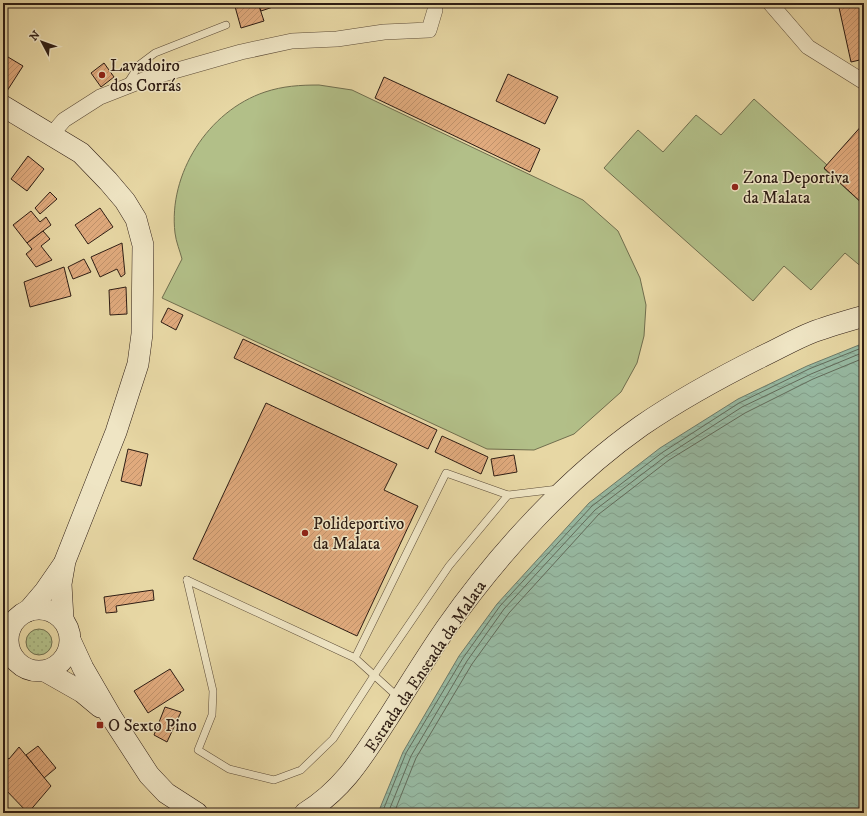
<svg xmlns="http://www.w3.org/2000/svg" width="867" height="816" font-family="'IM FELL DW Pica',serif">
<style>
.grass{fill:url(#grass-dots);stroke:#706e4e}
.garden{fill:#b2bf88;stroke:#706e4e}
.water{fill:url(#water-waves);stroke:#6d7b6a}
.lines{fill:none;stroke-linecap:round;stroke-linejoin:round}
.shore{stroke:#626c5c;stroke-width:1}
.building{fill:url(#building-hatch);stroke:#2e1d14}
.lane-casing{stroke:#5c4c38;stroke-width:8}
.street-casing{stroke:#5c4c38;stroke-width:16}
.secondary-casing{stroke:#2e1d14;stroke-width:22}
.lane{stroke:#efe5c4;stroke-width:7}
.street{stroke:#efe5c4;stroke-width:15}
.secondary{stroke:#efe5c4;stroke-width:21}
.poi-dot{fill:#8f2418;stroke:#efe5c4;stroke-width:1.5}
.labels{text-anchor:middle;stroke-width:3;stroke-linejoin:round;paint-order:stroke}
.poi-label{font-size:17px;fill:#2e1d14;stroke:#efe5c4;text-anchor:start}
.street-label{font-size:17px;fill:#2e1d14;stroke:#efe5c4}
</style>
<defs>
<pattern id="grass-dots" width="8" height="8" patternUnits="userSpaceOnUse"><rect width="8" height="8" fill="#b2bf88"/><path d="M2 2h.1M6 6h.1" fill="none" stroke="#99a474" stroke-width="1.8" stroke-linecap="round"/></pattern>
<pattern id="water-waves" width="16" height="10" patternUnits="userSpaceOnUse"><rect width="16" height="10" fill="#97baa3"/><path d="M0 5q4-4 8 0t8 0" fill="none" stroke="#829f8b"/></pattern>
<pattern id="building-hatch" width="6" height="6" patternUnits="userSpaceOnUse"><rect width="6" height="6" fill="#e0aa7d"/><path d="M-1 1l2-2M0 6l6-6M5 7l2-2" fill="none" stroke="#c0926b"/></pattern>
</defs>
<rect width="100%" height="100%" fill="#e7d7a4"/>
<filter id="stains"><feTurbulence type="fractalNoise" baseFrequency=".005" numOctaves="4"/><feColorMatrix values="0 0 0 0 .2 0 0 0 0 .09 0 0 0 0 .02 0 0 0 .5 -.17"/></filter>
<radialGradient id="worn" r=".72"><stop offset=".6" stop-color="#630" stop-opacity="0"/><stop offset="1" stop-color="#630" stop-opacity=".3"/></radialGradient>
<circle class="grass" cx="39" cy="642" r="13"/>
<g class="garden">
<path d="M319,85L352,90L583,200L618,231L640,278L646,305L644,336L637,363L621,392L574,434L534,450L487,449L162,298L182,259C180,251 176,242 175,233C168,174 208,111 265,92C283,86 300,85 319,85Z"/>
<path d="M754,99L827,165L824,169L864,205V269L845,253L811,290L784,266L753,301L604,168L638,130L663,152L696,115L721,135Z"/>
</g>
<path class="water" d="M864,343V813H378L403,752L459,656L497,604L589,503L660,448L738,399L807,366Z"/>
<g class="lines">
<g class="shore">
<path d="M382,813L406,753L463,658L500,606L592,506L663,452L739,403L809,369L864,347"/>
<path d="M388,813L411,756L467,661L504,609L595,510L666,456L742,407L811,374L864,352"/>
<path d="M394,813L416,758L472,664L509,613L599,514L669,460L745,413L813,379L864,358"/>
</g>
</g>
<g class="building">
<path d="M234,3H258L264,21L241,28Z"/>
<path d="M258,3H285L261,11Z"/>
<path d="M838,3H864V59L851,62Z"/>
<path d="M3,54L23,66L7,91L3,89Z"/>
<path d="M104,63L114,77L101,87L91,73Z"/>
<path d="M508,74L558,97L545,124L496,101Z"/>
<path d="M384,77L540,149L530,172L375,98Z"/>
<path d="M864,123V205L824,168Z"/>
<path d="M28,156L44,169L27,191L11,179Z"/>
<path d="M50,192L57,199L40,214L35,208Z"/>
<path d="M100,208L113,227L88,244L75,225Z"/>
<path d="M31,211L40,222L46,217L51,225L27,243L13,225Z"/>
<path d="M43,231L50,239L41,246L52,260L36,267L26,254L32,249L27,243Z"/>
<path d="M122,243L125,274L121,277L117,269L100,277L91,257Z"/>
<path d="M84,259L91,272L73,279L68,267Z"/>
<path d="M64,267L71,296L30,307L24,282Z"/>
<path d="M126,287L127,314L110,315L109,290Z"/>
<path d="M168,308L183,315L176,330L161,322Z"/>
<path d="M243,339L437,430L428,449L234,358Z"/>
<path d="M266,403L397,464L384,490L418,506L357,636L193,559Z"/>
<path d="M442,436L488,457L481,474L435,452Z"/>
<path d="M128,449L148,454L141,486L121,481Z"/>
<path d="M514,455L517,472L494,476L491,459Z"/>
<path d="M153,590L154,600L116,606L117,612L106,613L104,597Z"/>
<path d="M170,669L184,690L148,713L134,691Z"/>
<path d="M165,707L181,712L167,742L154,735Z"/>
<path d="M38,746L56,768L44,778L26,755Z"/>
<path d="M19,747L51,786L28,813L3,787V753L9,759Z"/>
</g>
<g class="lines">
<g class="lane-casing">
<g id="lane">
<path d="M127,84L139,65L155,53L226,25"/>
<path d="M187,580L213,691L212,715L198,750L229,769L274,780L301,770L333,739L375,674L449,566L508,495"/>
<path d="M187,580L355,658L398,697"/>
<path d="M355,658L446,473L508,495L558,489"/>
</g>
</g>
<g class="street-casing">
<g id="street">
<path d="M770,3L808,47L864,82"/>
<path d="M51,135L64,120L100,97L146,79L241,52L292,41L337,39L384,32L429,30L435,10"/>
</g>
</g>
<g class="secondary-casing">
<g id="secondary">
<path d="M3,106L81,153L108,181L125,201L136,219L143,245L142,334L138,364L116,432L65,561L61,584L63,619"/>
<circle cx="39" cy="640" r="31"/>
<path d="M28,611L45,591L63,565"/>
<path d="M71,642L83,668L112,718L149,775L166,793L197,813"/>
<path d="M45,671L82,692L100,707"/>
<path d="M305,813C345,788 363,756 388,718C407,688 426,657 446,628C498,554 567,478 641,426C679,400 719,378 761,357C778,349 795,339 813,332C829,326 847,321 864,316"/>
</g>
</g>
<use href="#lane" class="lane"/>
<use href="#street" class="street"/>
<use href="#secondary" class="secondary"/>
</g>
<g class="poi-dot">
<circle cx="102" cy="75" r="4"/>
<circle cx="735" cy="187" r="4"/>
<circle cx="305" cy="533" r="4"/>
<rect x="96" y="721" width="8" height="8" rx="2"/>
</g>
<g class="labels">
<g class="poi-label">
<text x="110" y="71">Lavadoiro<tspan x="110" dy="20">dos Corrás</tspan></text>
<text x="743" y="183">Zona Deportiva<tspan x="743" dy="20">da Malata</tspan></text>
<text x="313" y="529">Polideportivo<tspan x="313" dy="20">da Malata</tspan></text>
<text x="108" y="731">O Sexto Pino</text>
</g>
<g class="street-label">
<text transform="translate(425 666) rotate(-56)" y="6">Estrada da Enseada da Malata</text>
</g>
</g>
<rect width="867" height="816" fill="none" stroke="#e7d7a4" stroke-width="16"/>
<rect x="4" y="4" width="859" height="808" fill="none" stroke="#2e1d14" stroke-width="2"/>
<rect x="8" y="8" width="851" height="800" fill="none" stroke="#2e1d14"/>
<g transform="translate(42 42) rotate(311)" stroke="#efe5c4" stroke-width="3" paint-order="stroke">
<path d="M0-3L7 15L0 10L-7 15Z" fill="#2e1d14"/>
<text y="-6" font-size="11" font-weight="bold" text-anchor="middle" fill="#2e1d14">N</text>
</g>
<rect width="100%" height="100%" filter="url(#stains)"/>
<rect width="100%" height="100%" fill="url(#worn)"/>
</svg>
